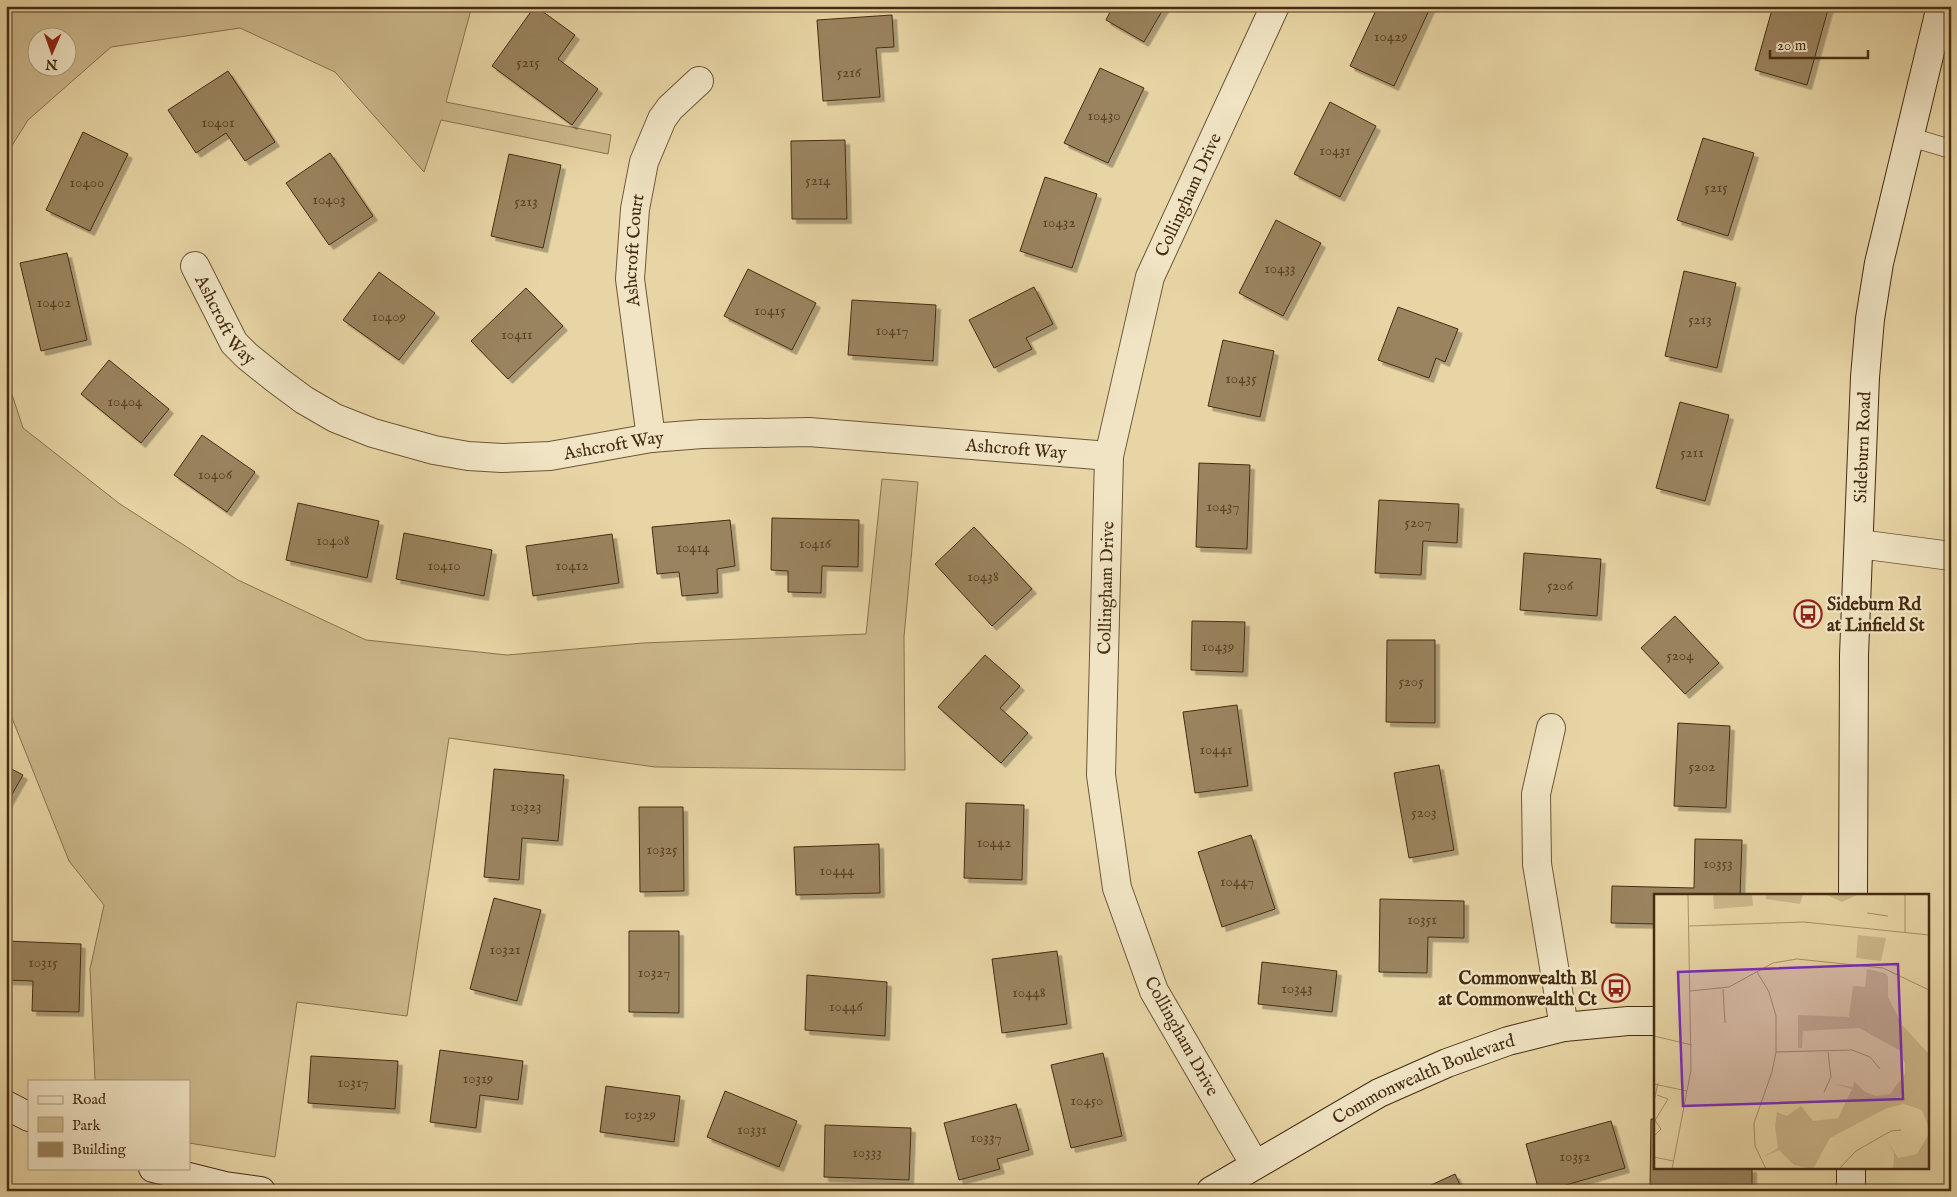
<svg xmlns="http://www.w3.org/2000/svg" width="1957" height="1197" font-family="'IM FELL English',serif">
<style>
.green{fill:#ccb88c;stroke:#89724f;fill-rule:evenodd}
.building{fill:#9a845e;stroke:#462c12;filter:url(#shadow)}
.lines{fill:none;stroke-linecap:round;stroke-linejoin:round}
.lane-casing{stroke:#6e5637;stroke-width:20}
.street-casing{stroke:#6e5637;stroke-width:30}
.secondary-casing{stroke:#462c12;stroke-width:30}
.lane{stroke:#f0e4c4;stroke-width:18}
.street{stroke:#f0e4c4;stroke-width:28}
.secondary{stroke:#f0e4c4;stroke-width:28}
.labels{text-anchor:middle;stroke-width:4.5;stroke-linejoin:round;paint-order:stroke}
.number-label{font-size:15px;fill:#5b4225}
.street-label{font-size:18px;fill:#462c12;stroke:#f0e4c4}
.poi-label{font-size:18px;font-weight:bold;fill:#462c12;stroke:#f0e4c4;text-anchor:start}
.inset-road{fill:none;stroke:#a7916a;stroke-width:1}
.view{fill:#7b2cbf;fill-opacity:0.15;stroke:#7b2cbf;stroke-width:2.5}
.inset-edge{fill:none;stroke:#462c12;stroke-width:2.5}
</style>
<defs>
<filter id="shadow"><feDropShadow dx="4.5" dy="4.5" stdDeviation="0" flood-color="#0004"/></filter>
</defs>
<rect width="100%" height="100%" fill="#e8d5a5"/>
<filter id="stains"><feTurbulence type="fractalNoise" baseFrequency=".004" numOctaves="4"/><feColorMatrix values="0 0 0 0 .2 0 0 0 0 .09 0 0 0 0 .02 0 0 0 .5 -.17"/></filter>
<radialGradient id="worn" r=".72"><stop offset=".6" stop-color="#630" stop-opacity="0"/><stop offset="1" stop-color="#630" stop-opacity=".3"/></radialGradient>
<g class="green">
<path d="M6,6H472L446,102L611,135L608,154L441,120L424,172L335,72L240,28L111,47L28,120L6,155ZM38,38H68V68H38Z"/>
<path d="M6,376L23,428L120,504L238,580L366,640L507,655L643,643L866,634L882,479L918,482L904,637L905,770L655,767L449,738L407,1016L297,1002L275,1157L189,1143V1081L95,1080L90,969L104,905L69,861L6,703Z"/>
</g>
<g class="building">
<path d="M535,6L575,35L558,59L598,89L572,125L492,66Z"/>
<path d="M1113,6H1165L1144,42L1106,20Z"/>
<path d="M1378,6H1431L1394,86L1350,66Z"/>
<path d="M1773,6H1829L1807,85L1755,70Z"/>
<path d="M892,15L894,47L876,48L880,97L823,101L817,20Z"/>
<path d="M1100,68L1144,88L1108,163L1064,143Z"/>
<path d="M228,71L275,142L245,161L226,133L196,153L168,110Z"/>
<path d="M1330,102L1376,126L1340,197L1294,174Z"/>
<path d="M83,132L128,154L90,231L46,210Z"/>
<path d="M1703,138L1754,153L1728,236L1677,220Z"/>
<path d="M845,140L847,219H792L791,141Z"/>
<path d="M330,153L373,216L329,245L286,183Z"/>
<path d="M509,154L561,165L543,248L491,236Z"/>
<path d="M1045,177L1097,194L1072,268L1020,251Z"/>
<path d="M1276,220L1321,243L1283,316L1239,293Z"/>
<path d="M67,253L87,340L41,351L20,263Z"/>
<path d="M748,269L816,303L792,350L724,316Z"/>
<path d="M1684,271L1736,283L1717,368L1665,356Z"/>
<path d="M379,272L435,313L399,360L343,320Z"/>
<path d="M1034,287L1053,324L1026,338L1032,349L994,368L969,320Z"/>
<path d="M526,288L563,326L508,379L471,341Z"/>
<path d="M852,300L936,305L933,361L848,355Z"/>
<path d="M1398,307L1458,329L1445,362L1436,358L1429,378L1378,360Z"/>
<path d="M1223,340L1274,351L1260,417L1208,406Z"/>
<path d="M109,360L169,409L141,443L81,394Z"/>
<path d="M1680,402L1729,415L1705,501L1656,488Z"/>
<path d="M202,435L255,472L227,512L174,475Z"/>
<path d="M1199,463L1250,465L1247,549L1196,547Z"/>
<path d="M1379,500L1459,504L1457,543L1423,541L1421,575L1375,573Z"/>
<path d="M298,503L379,521L367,578L286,560Z"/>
<path d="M772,518L859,520L858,567L822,566L821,593L788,592V571L771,570Z"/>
<path d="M730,520L735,566L717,569L718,593L682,596L679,572L657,574L652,527Z"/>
<path d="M974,527L1032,589L992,626L935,564Z"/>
<path d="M404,533L492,550L484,596L396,579Z"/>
<path d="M612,534L619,583L533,596L526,546Z"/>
<path d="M1524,553L1601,559L1597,616L1520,610Z"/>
<path d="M1675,616L1719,663L1685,694L1641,648Z"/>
<path d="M1192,621L1245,622L1243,672L1191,670Z"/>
<path d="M1387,640H1435V723L1386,722Z"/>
<path d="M985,655L1020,686L1000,708L1028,733L1001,763L938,707Z"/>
<path d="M1237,705L1248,786L1195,793L1183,712Z"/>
<path d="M1678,723L1730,726L1726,808L1674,806Z"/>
<path d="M1439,765L1454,850L1409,858L1394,773Z"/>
<path d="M6,766L23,775L6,805Z"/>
<path d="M494,769L564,775L558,841L522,838L519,880L484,877Z"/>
<path d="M966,803L1024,805L1022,880L964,878Z"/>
<path d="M639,807H683L684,891L640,892Z"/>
<path d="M1251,835L1275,909L1222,927L1198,852Z"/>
<path d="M1695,839L1742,840L1740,896H1656V924L1611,923L1612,886L1694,888Z"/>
<path d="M879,844L880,893L796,895L794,847Z"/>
<path d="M494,898L541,910L517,1001L470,989Z"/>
<path d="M1380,899L1464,901V938L1428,937L1427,973L1379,972Z"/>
<path d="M629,931H679V1013L629,1012Z"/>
<path d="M6,941L81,944L79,1012L32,1011L33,981L6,980Z"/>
<path d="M1057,951L1067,1024L1002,1033L992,959Z"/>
<path d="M1262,962L1337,971L1332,1012L1258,1004Z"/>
<path d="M807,975L887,982L885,1036L805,1030Z"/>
<path d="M440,1050L523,1061L518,1100L480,1095L476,1128L430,1122Z"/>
<path d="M1103,1053L1122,1136L1071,1148L1051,1065Z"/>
<path d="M311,1056L398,1061L395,1109L308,1103Z"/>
<path d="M606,1086L680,1096L674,1142L600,1132Z"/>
<path d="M725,1091L797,1121L779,1167L707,1137Z"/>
<path d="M1016,1104L1029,1150L997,1159L1000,1169L959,1180L944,1123Z"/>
<path d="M1651,1119H1656V1168H1752V1190L1650,1189Z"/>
<path d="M1611,1121L1625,1168L1545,1191H1539L1526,1144Z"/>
<path d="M825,1125L911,1128L909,1180L824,1177Z"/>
<path d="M1455,1174L1463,1191H1418Z"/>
</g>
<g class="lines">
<g class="lane-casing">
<path id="lane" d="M1910,137L1951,149"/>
</g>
<g class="street-casing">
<g id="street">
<path id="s1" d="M195,266L234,343L247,356L277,380L304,400L335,418L373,433L434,450L468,456L502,458L550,456L651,438L702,434L809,432L1109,456"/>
<path id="s2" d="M651,438L630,279L635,209L644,162L662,119L670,108L699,81"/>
<path d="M1859,544L1951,556"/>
<path d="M1551,728L1536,794L1537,864L1564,1027"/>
<path id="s3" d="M1255,1165L1154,991L1117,888L1101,775L1109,456L1150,277L1275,6"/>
</g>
</g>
<g class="secondary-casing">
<g id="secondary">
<path id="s4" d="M1853,896L1854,655L1865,377L1870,319L1879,263L1941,6"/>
<path d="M6,1105L29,1117"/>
<path d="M153,1168L225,1186L261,1191"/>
<path id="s5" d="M1211,1191L1379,1093L1447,1063L1508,1041L1564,1027L1628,1021H1656"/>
<path d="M1851,1191V1168"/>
</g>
</g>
<use href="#lane" class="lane"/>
<use href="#street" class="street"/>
<use href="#secondary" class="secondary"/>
</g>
<defs>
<g id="bus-ring" transform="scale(1.4375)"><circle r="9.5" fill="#f0e4c4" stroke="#8f2418" stroke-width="1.5"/><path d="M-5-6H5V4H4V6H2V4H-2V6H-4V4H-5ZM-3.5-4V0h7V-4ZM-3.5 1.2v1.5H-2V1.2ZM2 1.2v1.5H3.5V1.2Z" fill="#8f2418"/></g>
</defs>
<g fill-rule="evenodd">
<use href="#bus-ring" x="1808" y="614"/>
<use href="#bus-ring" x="1616" y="988"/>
</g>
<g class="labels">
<g class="number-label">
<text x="1391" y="41">10429</text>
<text x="528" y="67">5215</text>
<text x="849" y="77">5216</text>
<text x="1104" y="120">10430</text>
<text x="218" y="127">10401</text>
<text x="1335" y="155">10431</text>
<text x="818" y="185">5214</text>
<text x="87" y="187">10400</text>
<text x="1716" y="192">5215</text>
<text x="329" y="204">10403</text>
<text x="526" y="206">5213</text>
<text x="1059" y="227">10432</text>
<text x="1280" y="273">10433</text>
<text x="54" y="307">10402</text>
<text x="770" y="315">10415</text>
<text x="389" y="321">10409</text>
<text x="1700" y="324">5213</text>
<text x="892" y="335">10417</text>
<text x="517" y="339">10411</text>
<text x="1241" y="383">10435</text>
<text x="125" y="406">10404</text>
<text x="1692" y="457">5211</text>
<text x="215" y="479">10406</text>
<text x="1223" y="511">10437</text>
<text x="1418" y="527">5207</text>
<text x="333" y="545">10408</text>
<text x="815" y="548">10416</text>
<text x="693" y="552">10414</text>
<text x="444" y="570">10410</text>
<text x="572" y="570">10412</text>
<text x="983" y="581">10438</text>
<text x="1560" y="590">5206</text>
<text x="1218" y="651">10439</text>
<text x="1680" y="660">5204</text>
<text x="1411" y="686">5205</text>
<text x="1216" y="754">10441</text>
<text x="1702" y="771">5202</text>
<text x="526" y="811">10323</text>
<text x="1424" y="817">5203</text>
<text x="994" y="847">10442</text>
<text x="662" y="854">10325</text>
<text x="1718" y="868">10353</text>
<text x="837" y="875">10444</text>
<text x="1237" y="886">10447</text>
<text x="1422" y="924">10351</text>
<text x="505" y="954">10321</text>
<text x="43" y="967">10315</text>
<text x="654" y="977">10327</text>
<text x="1297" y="993">10343</text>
<text x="1029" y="997">10448</text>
<text x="846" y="1011">10446</text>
<text x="478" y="1083">10319</text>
<text x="353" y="1087">10317</text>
<text x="1087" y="1105">10450</text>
<text x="640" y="1119">10329</text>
<text x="752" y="1134">10331</text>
<text x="986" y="1142">10337</text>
<text x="867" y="1157">10333</text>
<text x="1575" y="1161">10352</text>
</g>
<g class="street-label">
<text dy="6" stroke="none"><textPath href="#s3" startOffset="1018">Collingham Drive</textPath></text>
<text dy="6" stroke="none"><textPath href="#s2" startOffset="189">Ashcroft Court</textPath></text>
<text dy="6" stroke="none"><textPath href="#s1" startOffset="62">Ashcroft Way</textPath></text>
<text dy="6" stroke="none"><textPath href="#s1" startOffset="498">Ashcroft Way</textPath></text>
<text dy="6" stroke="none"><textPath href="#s4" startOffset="449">Sideburn Road</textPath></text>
<text dy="6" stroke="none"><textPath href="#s1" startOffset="902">Ashcroft Way</textPath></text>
<text dy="6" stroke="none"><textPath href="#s3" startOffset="612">Collingham Drive</textPath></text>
<text transform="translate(1182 1036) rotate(61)" y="6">Collingham Drive</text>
<text dy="6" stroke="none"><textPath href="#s5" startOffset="241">Commonwealth Boulevard</textPath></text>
</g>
<g class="poi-label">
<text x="1827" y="610">Sideburn Rd<tspan x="1827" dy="21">at Linfield St</tspan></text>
<text x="1597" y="984" text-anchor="end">Commonwealth Bl<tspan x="1597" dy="21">at Commonwealth Ct</tspan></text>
</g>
</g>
<g transform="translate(1654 894)">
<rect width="275" height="275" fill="#e8d5a5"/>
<path d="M59,0H98L99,12L60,15ZM112,0H149L146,10L112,5ZM171,0H205L188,8ZM204,41L232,44L227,67L202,64ZM213,75L231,79L234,83V103L248,131L275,160V235L268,216L250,210L233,214L176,244L159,275L140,271L125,256L109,263L124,254L121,232L123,218L133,222L147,212L159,227L184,224L198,195L180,190L199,193L200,187L211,198L222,202L236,200L251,180V170L245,156L205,134L149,137L148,154H144V121L195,123L199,92L211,93ZM275,240V275H239L240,259L232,244L244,264L263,260Z" fill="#ccb88c"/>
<path class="inset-road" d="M251,0V38M213,19L234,22M35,32L150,28L275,41M103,78L115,98L122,122V158L118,178L100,229L101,252L112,275M69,95L71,129M36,97L75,93L119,69L143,65L229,74L275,96M0,142L38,151M122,158L198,156L216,163L226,175M0,190L33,197M170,198L177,183L174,158M0,207L4,189M0,228L14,205L3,201M0,242L7,235L0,225M0,263L19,267M18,275L37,176L34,0M185,275L202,257L237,237L247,236"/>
<path class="view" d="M244,70L249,205L29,212L24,78Z"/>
<rect width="275" height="275" class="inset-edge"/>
</g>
<rect width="1957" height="1197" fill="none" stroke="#e8d5a5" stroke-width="25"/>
<rect x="8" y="8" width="1942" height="1182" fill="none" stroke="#462c12" stroke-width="2.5"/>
<rect x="12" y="12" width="1932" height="1172" fill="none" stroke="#462c12"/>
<rect x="28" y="1080" width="162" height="90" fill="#f0e4c4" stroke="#ac9a7d"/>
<rect x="38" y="1096" width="25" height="8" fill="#f0e4c4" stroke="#ac9a7d"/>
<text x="72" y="1104" font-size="15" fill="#462c12">Road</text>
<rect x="38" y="1117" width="25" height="15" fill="#ccb88c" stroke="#ac9a7d"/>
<text x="72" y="1130" font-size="15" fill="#462c12">Park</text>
<rect x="38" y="1142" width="25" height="15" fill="#9a845e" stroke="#ac9a7d"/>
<text x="72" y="1154" font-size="15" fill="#462c12">Building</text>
<g transform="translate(52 52) rotate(182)"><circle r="24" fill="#f0e4c4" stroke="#ac9a7d"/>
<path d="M0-4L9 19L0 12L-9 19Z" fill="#8f2418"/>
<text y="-8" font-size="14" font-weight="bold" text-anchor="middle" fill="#462c12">N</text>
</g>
<path d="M1770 50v8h98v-8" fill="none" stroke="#462c12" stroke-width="2.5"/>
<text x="1777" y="50" font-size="15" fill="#462c12" stroke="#f0e4c4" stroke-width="4" paint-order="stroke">20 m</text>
<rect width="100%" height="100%" filter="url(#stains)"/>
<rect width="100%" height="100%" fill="url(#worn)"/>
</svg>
